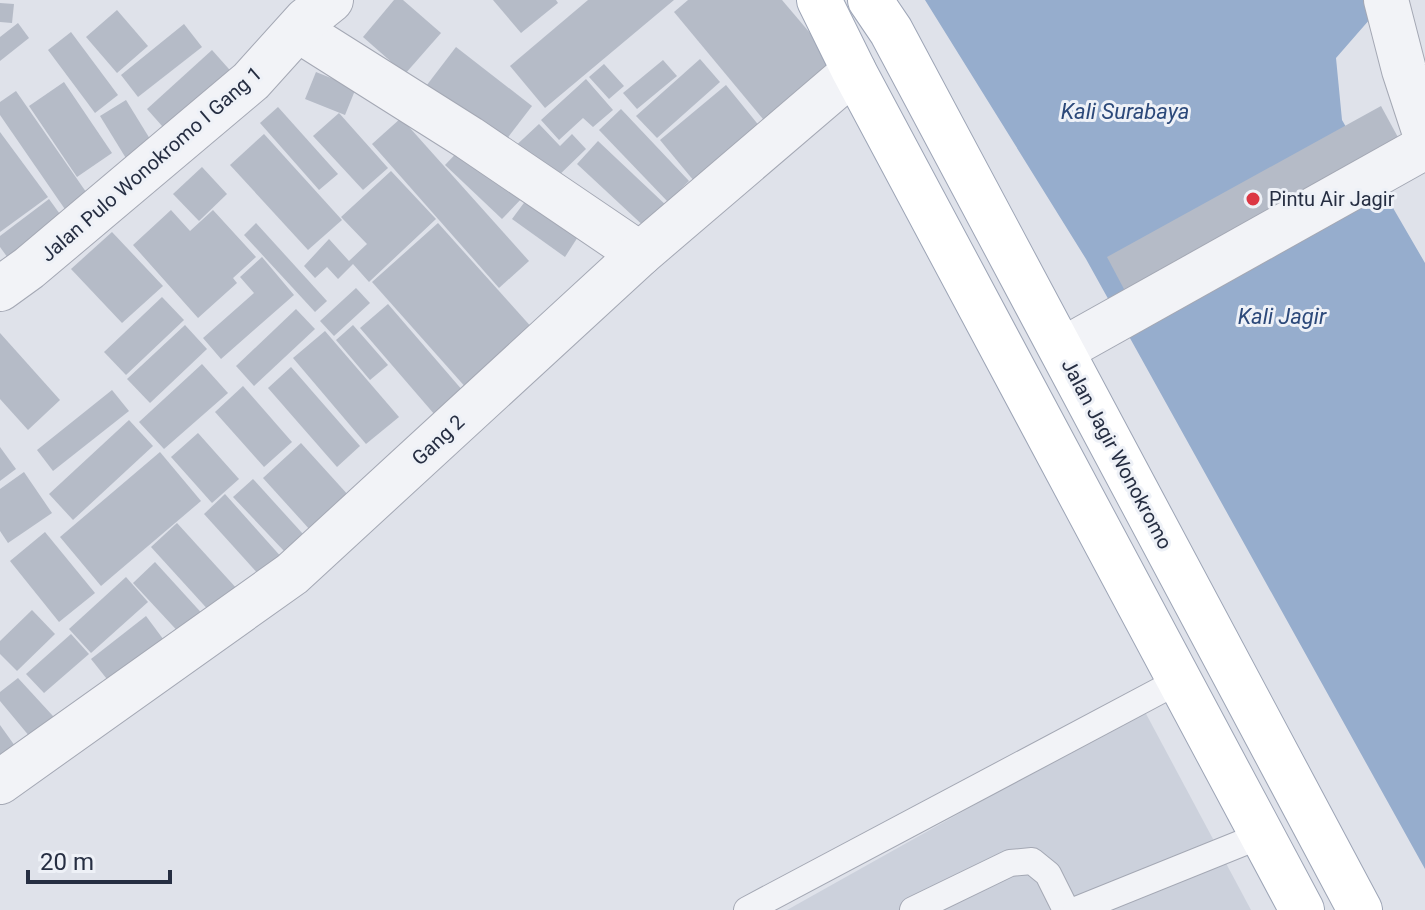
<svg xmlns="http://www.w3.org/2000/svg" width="1425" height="910" font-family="Roboto,sans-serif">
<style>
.built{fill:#ccd1dc}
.water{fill:#96adcd}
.building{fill:#b5bbc7}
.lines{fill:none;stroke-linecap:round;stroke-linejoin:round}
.lane-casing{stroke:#a4a8b4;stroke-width:28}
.street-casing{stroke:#a4a8b4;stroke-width:46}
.primary-casing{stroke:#9da5b6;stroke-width:46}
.lane{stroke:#f2f3f7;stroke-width:26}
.street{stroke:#f2f3f7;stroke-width:44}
.primary{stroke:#fff;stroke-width:44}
.poi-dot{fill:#dc3744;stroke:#eef1f7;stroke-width:3}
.labels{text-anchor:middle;stroke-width:6;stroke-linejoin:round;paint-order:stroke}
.street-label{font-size:20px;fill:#262e42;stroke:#eef1f7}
.poi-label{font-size:20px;fill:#262e42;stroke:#eef1f7;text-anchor:start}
.water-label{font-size:22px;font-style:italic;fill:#2c497a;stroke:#eef1f7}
</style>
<rect width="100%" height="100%" fill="#dfe2ea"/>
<path class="built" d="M1144,710L1251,910H787Z"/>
<path class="water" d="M925,0H1370L1377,11L1336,58L1342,120L1425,263V869L1086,259Z"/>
<g class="building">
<path d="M394,0H403L441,33L405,74L363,37Z"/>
<path d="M493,0H556L558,3L521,33Z"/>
<path d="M588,0H674L545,108L510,66Z"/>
<path d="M688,0H782L838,66L768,125L674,12Z"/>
<path d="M0,3L14,4L12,23L0,22Z"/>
<path d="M117,10L148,46L117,73L86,37Z"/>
<path d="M18,23L29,38L0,61V37Z"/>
<path d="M184,24L202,47L138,97L121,75Z"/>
<path d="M71,32L118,95L95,113L48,50Z"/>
<path d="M456,47L532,106L496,153L420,94Z"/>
<path d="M212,50L236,77L170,135L147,109Z"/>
<path d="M700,59L720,82L657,138L636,116Z"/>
<path d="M663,60L677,76L637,109L623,93Z"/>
<path d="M604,64L624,86L609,99L589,77Z"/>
<path d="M316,72L356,88L345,115L305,99Z"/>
<path d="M586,79L613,110L593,127L583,118L559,140L541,120Z"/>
<path d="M64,82L112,153L77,177L29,106Z"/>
<path d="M726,85L765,133L699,187L660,140Z"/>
<path d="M16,91L93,202L71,218L0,115V102Z"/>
<path d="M126,100L158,152L132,168L100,116Z"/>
<path d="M1381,106L1400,141L1125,291L1107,257Z"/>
<path d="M278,107L338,174L319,190L260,123Z"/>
<path d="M621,109L689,181L668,202L599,130Z"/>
<path d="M339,113L388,168L363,190L313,136Z"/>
<path d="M401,118L529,261L499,288L372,144Z"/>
<path d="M539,124L560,146L572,134L586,149L554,180L509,152Z"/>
<path d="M0,132L48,197L0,232Z"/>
<path d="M264,134L342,220L308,250L230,165Z"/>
<path d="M469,140L525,195L502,219L445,165Z"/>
<path d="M598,141L669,208L648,230L577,164Z"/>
<path d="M202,167L227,194L199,221L173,194Z"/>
<path d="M391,171L436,219L369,282L353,264L338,279L327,267L315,278L304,266L329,239L349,261L367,244L341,217Z"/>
<path d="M532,192L583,229L565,257L512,219Z"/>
<path d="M49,199L70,228L16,269L0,247V236Z"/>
<path d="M171,210L190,231L213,210L256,257L233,278L237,283L198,318L133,245Z"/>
<path d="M256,223L327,301L315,312L244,235Z"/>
<path d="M438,223L534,330L468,390L372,282Z"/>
<path d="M112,232L163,286L122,323L71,269Z"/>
<path d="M262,257L294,295L221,359L203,338L254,293L240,277Z"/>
<path d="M356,288L370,303L334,336L320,321Z"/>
<path d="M162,297L184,320L126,375L104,352Z"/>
<path d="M388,304L463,391L435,415L360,328Z"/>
<path d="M296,309L315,329L254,386L236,366Z"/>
<path d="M185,325L207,349L150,403L127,379Z"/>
<path d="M353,325L388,365L370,380L336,340Z"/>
<path d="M325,331L399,417L366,444L293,358Z"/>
<path d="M0,333L60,400L28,430L0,399Z"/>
<path d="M202,364L228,393L164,449L139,422Z"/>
<path d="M291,367L360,446L337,467L268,388Z"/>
<path d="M243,386L292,442L264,467L215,412Z"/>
<path d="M112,390L129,411L53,471L37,450Z"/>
<path d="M129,420L153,446L73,520L49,494Z"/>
<path d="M198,433L239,479L212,503L171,457Z"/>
<path d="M301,443L349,496L311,531L263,478Z"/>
<path d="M0,447L16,469L0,481Z"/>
<path d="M160,452L201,501L101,586L60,537Z"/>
<path d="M24,472L52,513L8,543L0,531V489Z"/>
<path d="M253,479L303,534L284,551L233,497Z"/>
<path d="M225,494L283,559L262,578L204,514Z"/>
<path d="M177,523L238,590L212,614L151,547Z"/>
<path d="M45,532L95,593L59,622L10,561Z"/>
<path d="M155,562L207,619L184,638L133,583Z"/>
<path d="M126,577L148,602L91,653L69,629Z"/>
<path d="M32,610L55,634L17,671L0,654V641Z"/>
<path d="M146,616L172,651L118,693L91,659Z"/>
<path d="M71,634L89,654L44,693L26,674Z"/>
<path d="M18,678L64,728L40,749L0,701V692Z"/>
<path d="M0,725L20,753L0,757Z"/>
</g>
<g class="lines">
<g class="lane-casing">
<g id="lane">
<path d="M747,910L1180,680"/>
<path d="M913,910L1010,863L1032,861L1048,874L1066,910"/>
<path d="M1076,910L1262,835"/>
</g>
</g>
<g class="street-casing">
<g id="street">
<path d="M1386,0L1404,70L1425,134"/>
<path d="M298,30L469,138L640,254"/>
<path d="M0,289L29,268L251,81L306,20L331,0"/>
<path d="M1062,350L1425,147"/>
<path d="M0,782L292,574L640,254L854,71"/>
</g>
</g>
<g class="primary-casing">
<g id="primary">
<path d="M819,0L854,71L1302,910"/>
<path d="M870,0L891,31L1360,910"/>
</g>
</g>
<use href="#lane" class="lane"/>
<use href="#street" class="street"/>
<use href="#primary" class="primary"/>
</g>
<circle class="poi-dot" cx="1253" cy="199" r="8"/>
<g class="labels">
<g class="street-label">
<text transform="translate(151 164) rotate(-41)" y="7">Jalan Pulo Wonokromo I Gang 1</text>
<text transform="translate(438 440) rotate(-43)" y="7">Gang 2</text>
<text transform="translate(1117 454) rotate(62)" y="7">Jalan Jagir Wonokromo</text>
</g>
<g class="poi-label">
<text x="1269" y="206">Pintu Air Jagir</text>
</g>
<g class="water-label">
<text x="1125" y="119">Kali Surabaya</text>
<text x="1282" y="324">Kali Jagir</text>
</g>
</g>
<path d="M28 870v12h142v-12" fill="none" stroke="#262e42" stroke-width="4"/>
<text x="40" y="870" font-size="24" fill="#262e42" stroke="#eef1f7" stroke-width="6" paint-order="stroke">20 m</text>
</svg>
